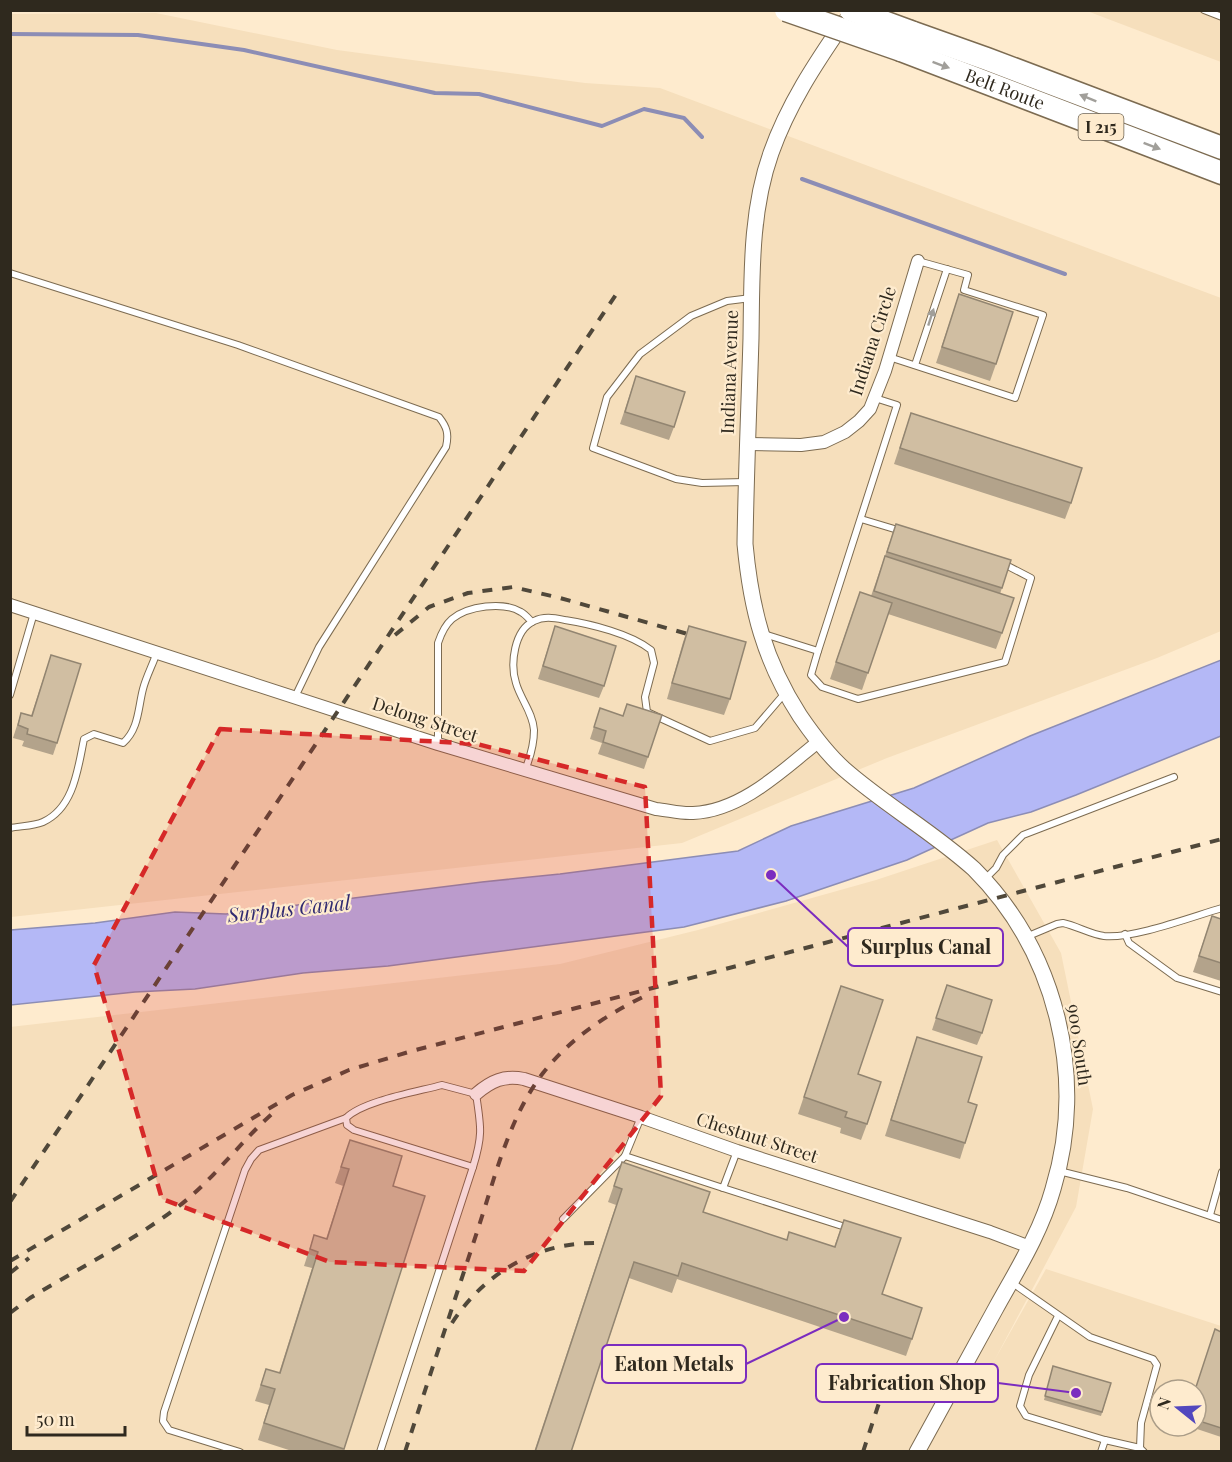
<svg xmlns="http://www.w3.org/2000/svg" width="1232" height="1462" font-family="'Playfair Display',serif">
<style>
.built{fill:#f6dfbc;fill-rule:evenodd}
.water{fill:#b4b8f6;stroke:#8c8db5;stroke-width:1.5}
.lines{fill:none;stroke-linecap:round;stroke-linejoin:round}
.stream{stroke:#8c8db5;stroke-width:4}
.service-casing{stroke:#7c6b51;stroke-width:8}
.minor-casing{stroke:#7c6b51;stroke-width:14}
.tertiary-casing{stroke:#7c6b51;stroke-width:17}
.motorway-casing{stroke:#7c6b51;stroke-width:25}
.service{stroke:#fff;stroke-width:6}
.minor{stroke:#fff;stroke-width:12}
.tertiary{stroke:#fff;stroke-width:15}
.motorway{stroke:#fff;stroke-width:22}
.rail{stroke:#50483a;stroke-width:4;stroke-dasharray:10 10;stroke-linecap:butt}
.motorway-bridge-casing{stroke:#7c6b51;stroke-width:25;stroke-linecap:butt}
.motorway-bridge{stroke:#fff;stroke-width:22}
.wall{fill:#b3a38b}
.building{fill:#d0bea2;stroke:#928571;stroke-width:1.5}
.oneway{fill:#a19f9a}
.marked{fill:#d62828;fill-opacity:0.2;stroke:#d62828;stroke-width:4.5;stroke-dasharray:12 8;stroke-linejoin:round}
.labels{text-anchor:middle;stroke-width:4.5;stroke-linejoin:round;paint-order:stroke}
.shield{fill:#feebce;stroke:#6d6353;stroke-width:1.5}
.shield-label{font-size:16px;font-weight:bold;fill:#2f291e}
.street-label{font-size:18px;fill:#2f291e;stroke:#feebce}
.water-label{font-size:20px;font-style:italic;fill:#302a71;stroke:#feebce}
.leader{fill:none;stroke:#7b2cbf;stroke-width:2}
.callout-dot{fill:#7b2cbf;stroke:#feebce;stroke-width:2}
.callout{fill:#feebce;stroke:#7b2cbf;stroke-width:2}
.callout-label{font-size:20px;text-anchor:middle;font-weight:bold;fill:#2f291e}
</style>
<rect width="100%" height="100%" fill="#feebce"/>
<g class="built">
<path d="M1087,11H1221V62Z"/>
<path d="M156,13L337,50L585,83L660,88L1221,298V631L1157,658L887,758L682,843L11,917L10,14Z"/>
<path d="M997,840L1061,953L1093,1109L1076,1207L994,1361L1046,1269L1221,1326V1451H11L10,1027L560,964L698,930L876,880ZM1160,1390H1196V1426H1160Z"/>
</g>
<path class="water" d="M1221,660V736L1076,795L1031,812L988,823L907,860L786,901L684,927L388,966L303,973L195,989L135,992L11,1005V930L95,923L175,912L226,914L482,882L560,874L738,851L791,826L914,788L1030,736Z"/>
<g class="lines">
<g class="stream">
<path d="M10,34L138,35L244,50L435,93L479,94L602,126L644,109L684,118L702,137"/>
<path d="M802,179L1065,274"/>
</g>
<g class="service-casing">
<g id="service">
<path d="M1204,10L1222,17"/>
<path d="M10,273L238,345L439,417C447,427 449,434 446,447L319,647L295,697"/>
<path d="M889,357L1015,398L1043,315L964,290L968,275L918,261"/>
<path d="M915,365L947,269"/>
<path d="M745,482L702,483L676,479L593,448L607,397L640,354L691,316L727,301L751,298"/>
<path d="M861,519L901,531"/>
<path d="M764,634L818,651L897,405L875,398"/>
<path d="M818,651L811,675L822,687L858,699L1005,662L1031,578L1002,563"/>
<path d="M10,695L34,613"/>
<path d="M438,744V643C441,634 445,625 452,619C468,606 503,601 521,612C525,614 529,619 532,622"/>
<path d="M525,770C530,758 534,743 534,730C533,713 520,698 516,683C510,664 514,630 534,621C544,616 554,618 565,620C591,624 631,634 651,650L654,663L645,697L647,712L710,741L755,728L785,693"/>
<path d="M10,828C20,826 34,826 43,822C74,808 78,768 84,739L94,734L123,743C139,729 138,708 143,689C146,677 153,664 157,652"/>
<path d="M985,879L996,868L1003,855L1023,835L1174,777"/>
<path d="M1125,934L1129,943L1177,978L1222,992"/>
<path d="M1026,937L1057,924L1063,923C1077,926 1090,934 1104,936C1133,939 1191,917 1222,908"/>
<path d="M442,1085L476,1094C481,1127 483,1135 473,1167L354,1130L347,1125L346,1118C363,1101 416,1092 442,1085Z"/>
<path d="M625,1156L641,1117"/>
<path d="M1059,1171L1127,1188L1222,1220"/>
<path d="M723,1188L842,1226"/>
<path d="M1210,1215L1222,1172"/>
<path d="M563,1219L625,1156L723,1188L737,1151"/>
<path d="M1011,1282L1090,1337L1153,1359L1157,1365L1141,1423L1140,1448L1144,1452"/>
<path d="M1058,1316L1029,1375L1020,1406L1026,1416L1105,1440"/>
<path d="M240,1452L169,1430L163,1421L164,1412L245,1170L251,1159L259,1150L346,1118"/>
<path d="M380,1452L473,1167"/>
<path d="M1101,1452L1105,1440L1140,1448"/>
</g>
</g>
<g class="minor-casing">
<g id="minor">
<path d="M748,444L801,445L824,442L845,432L859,421L870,409L885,371L918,261"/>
<path d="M10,605L438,744L656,809C668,810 681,814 693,813C741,811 782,771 818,742"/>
<path d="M476,1094C491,1081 504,1075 524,1079L641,1117L737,1151L990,1232L1030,1247"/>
</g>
</g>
<g class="tertiary-casing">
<path id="tertiary" d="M844,22C815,64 788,105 771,153C750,212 752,277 751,338C749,407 746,475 745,544C751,609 764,660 800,716C813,735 826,753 844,769C885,805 933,832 974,869C1057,952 1087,1078 1053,1189C1041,1232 1017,1270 996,1308C970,1356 943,1404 917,1452"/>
</g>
<g class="motorway-casing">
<g id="motorway">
<path d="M911,32L987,59L1222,148"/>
<path id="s1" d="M901,50L1222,173"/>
</g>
</g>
<use href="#service" class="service"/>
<use href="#minor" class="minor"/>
<use href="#tertiary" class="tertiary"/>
<use href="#motorway" class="motorway"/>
<g class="rail">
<path d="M395,635L429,607L468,593L513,587L560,598L702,638"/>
<path d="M10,1202L617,293"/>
<path d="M10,1261L292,1095L349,1070L412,1051L1222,839"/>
<path d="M10,1273L29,1258"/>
<path d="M10,1313L30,1298C79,1268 133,1241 179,1206C214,1179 240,1142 274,1112"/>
<path d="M452,1323C485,1272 539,1241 601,1243"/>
<path d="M405,1452C429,1378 453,1305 477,1232C495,1178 508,1119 543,1073C570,1039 604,1016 643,997"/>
<path d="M863,1452L894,1357"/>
</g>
<g class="motorway-bridge-casing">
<g id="motorway-bridge">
<path d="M786,10L901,50"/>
<path d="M851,10L911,32"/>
</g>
</g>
<use href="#motorway-bridge" class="motorway-bridge"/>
</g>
<g class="wall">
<path d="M959,294L996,364L990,381L936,363Z"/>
<path d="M636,376L674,427L669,440L620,424Z"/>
<path d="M911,413L1071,503L1065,519L894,464Z"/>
<path d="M896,524L1011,560L1000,594L1002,633L996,649L888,614L862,690L830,679L854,608L871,596Z"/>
<path d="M555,626L604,686L599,698L538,679Z"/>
<path d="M689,626L730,699L724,715L667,699L683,642Z"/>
<path d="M51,655L57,743L53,755L22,746L24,741L13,738L21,713L31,716Z"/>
<path d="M600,708L648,757L644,769L598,754L602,743L590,739Z"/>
<path d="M1212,916L1221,919V981L1193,972Z"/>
<path d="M947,985L982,1033L977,1045L932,1030Z"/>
<path d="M841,986L858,1074L867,1124L861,1140L840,1133L841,1128L798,1114Z"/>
<path d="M917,1037L965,1143L960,1159L885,1136Z"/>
<path d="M350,1140L393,1186L425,1196L343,1452H295L258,1440L269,1405L255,1401L266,1369L279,1373L312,1268L304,1266L314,1235L326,1239L343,1186L335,1183Z"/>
<path d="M622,1162L703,1212L786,1240L834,1247L844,1220L882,1294L912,1339L906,1356L677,1279L672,1293L629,1278L571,1452H534L616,1205L608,1202Z"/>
<path d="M1221,1332V1437L1188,1426H1196V1390Z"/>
<path d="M1053,1366L1111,1383L1101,1416L1044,1400Z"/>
</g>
<g class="building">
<path d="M959,294L1013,312L996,364L942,347Z"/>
<path d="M636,376L685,392L674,427L625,412Z"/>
<path d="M911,413L1082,468L1071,503L900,448Z"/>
<path d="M896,524L1011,560L1002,588L887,552Z"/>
<path d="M885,556L1014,598L1002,633L874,591Z"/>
<path d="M860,592L892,603L868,673L836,662Z"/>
<path d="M555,626L616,646L604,686L543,666Z"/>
<path d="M689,626L746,642L730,699L672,683Z"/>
<path d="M51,655L81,664L57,743L27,734L28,729L18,725L21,713L32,716Z"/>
<path d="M627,704L662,715L648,757L603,742L606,731L594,727L600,708L623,716Z"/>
<path d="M1212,916L1221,919V963L1199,956Z"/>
<path d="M947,985L992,1000L982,1033L936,1018Z"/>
<path d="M841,986L883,1000L858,1074L881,1082L867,1124L845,1117L847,1112L804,1097Z"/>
<path d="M917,1037L982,1057L968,1102L977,1105L965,1143L891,1120Z"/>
<path d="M350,1140L402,1156L393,1186L425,1196L344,1449L264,1423L275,1389L261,1385L266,1369L280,1373L318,1252L310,1249L314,1235L327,1239L349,1169L341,1167Z"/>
<path d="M622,1162L710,1192L703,1212L787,1240L789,1232L835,1247L844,1220L901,1238L882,1294L922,1308L912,1339L682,1263L678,1276L634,1262L571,1452H535L622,1189L614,1186Z"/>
<path d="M1215,1329L1221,1332V1428L1196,1420V1390H1195Z"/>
<path d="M1053,1366L1111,1383L1102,1412L1045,1396Z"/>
</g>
<defs><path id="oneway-solid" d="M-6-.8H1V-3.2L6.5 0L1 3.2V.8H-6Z" transform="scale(1.5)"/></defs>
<g class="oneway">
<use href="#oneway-solid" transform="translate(941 65) rotate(20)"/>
<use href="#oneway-solid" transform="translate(1088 98) rotate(-158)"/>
<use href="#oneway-solid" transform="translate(1152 146) rotate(21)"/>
<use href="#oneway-solid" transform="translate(931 317) rotate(-72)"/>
</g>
<path class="marked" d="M220,729L477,744L645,787L661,1096L524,1271L330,1262L162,1199L94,965Z"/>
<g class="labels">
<rect class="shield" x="1078.5" y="114" width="45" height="26" rx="4.5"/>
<g class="shield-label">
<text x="1101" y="133">I 215</text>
</g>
<g class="street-label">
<text dy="6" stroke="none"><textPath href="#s1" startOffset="111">Belt Route</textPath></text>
<text transform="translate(873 341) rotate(-72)" y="6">Indiana Circle</text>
<text transform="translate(730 372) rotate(-88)" y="6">Indiana Avenue</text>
<text transform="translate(425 720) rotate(18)" y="6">Delong Street</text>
<text transform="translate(1079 1045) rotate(82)" y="6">900 South</text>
<text transform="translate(757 1138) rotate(18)" y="6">Chestnut Street</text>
</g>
<g class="water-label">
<text transform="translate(289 909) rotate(-6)" y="7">Surplus Canal</text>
</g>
</g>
<path class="leader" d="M771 875L848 947M844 1317L746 1364M1076 1393L998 1383"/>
<g class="callout-dot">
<circle cx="771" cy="875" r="6"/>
<circle cx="844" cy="1317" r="6"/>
<circle cx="1076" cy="1393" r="6"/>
</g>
<g class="callout">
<rect x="848" y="928" width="155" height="38" rx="6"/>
<rect x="602" y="1345" width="144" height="38" rx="6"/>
<rect x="816" y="1364" width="182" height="38" rx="6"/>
</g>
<g class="callout-label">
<text x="926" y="954">Surplus Canal</text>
<text x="674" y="1371">Eaton Metals</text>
<text x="907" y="1390">Fabrication Shop</text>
</g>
<rect width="1232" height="1462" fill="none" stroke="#2f291e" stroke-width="24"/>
<g transform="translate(1178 1408) rotate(288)"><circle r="28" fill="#feebce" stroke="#ab9d88" stroke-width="1.5"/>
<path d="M0-4.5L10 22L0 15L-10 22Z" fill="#5247be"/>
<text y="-9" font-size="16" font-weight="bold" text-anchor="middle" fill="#2f291e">N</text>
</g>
<path d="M27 1426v9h98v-9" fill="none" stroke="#2f291e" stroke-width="3"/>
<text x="36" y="1426" font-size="18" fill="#2f291e" stroke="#feebce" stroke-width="4.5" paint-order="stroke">50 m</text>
</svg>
